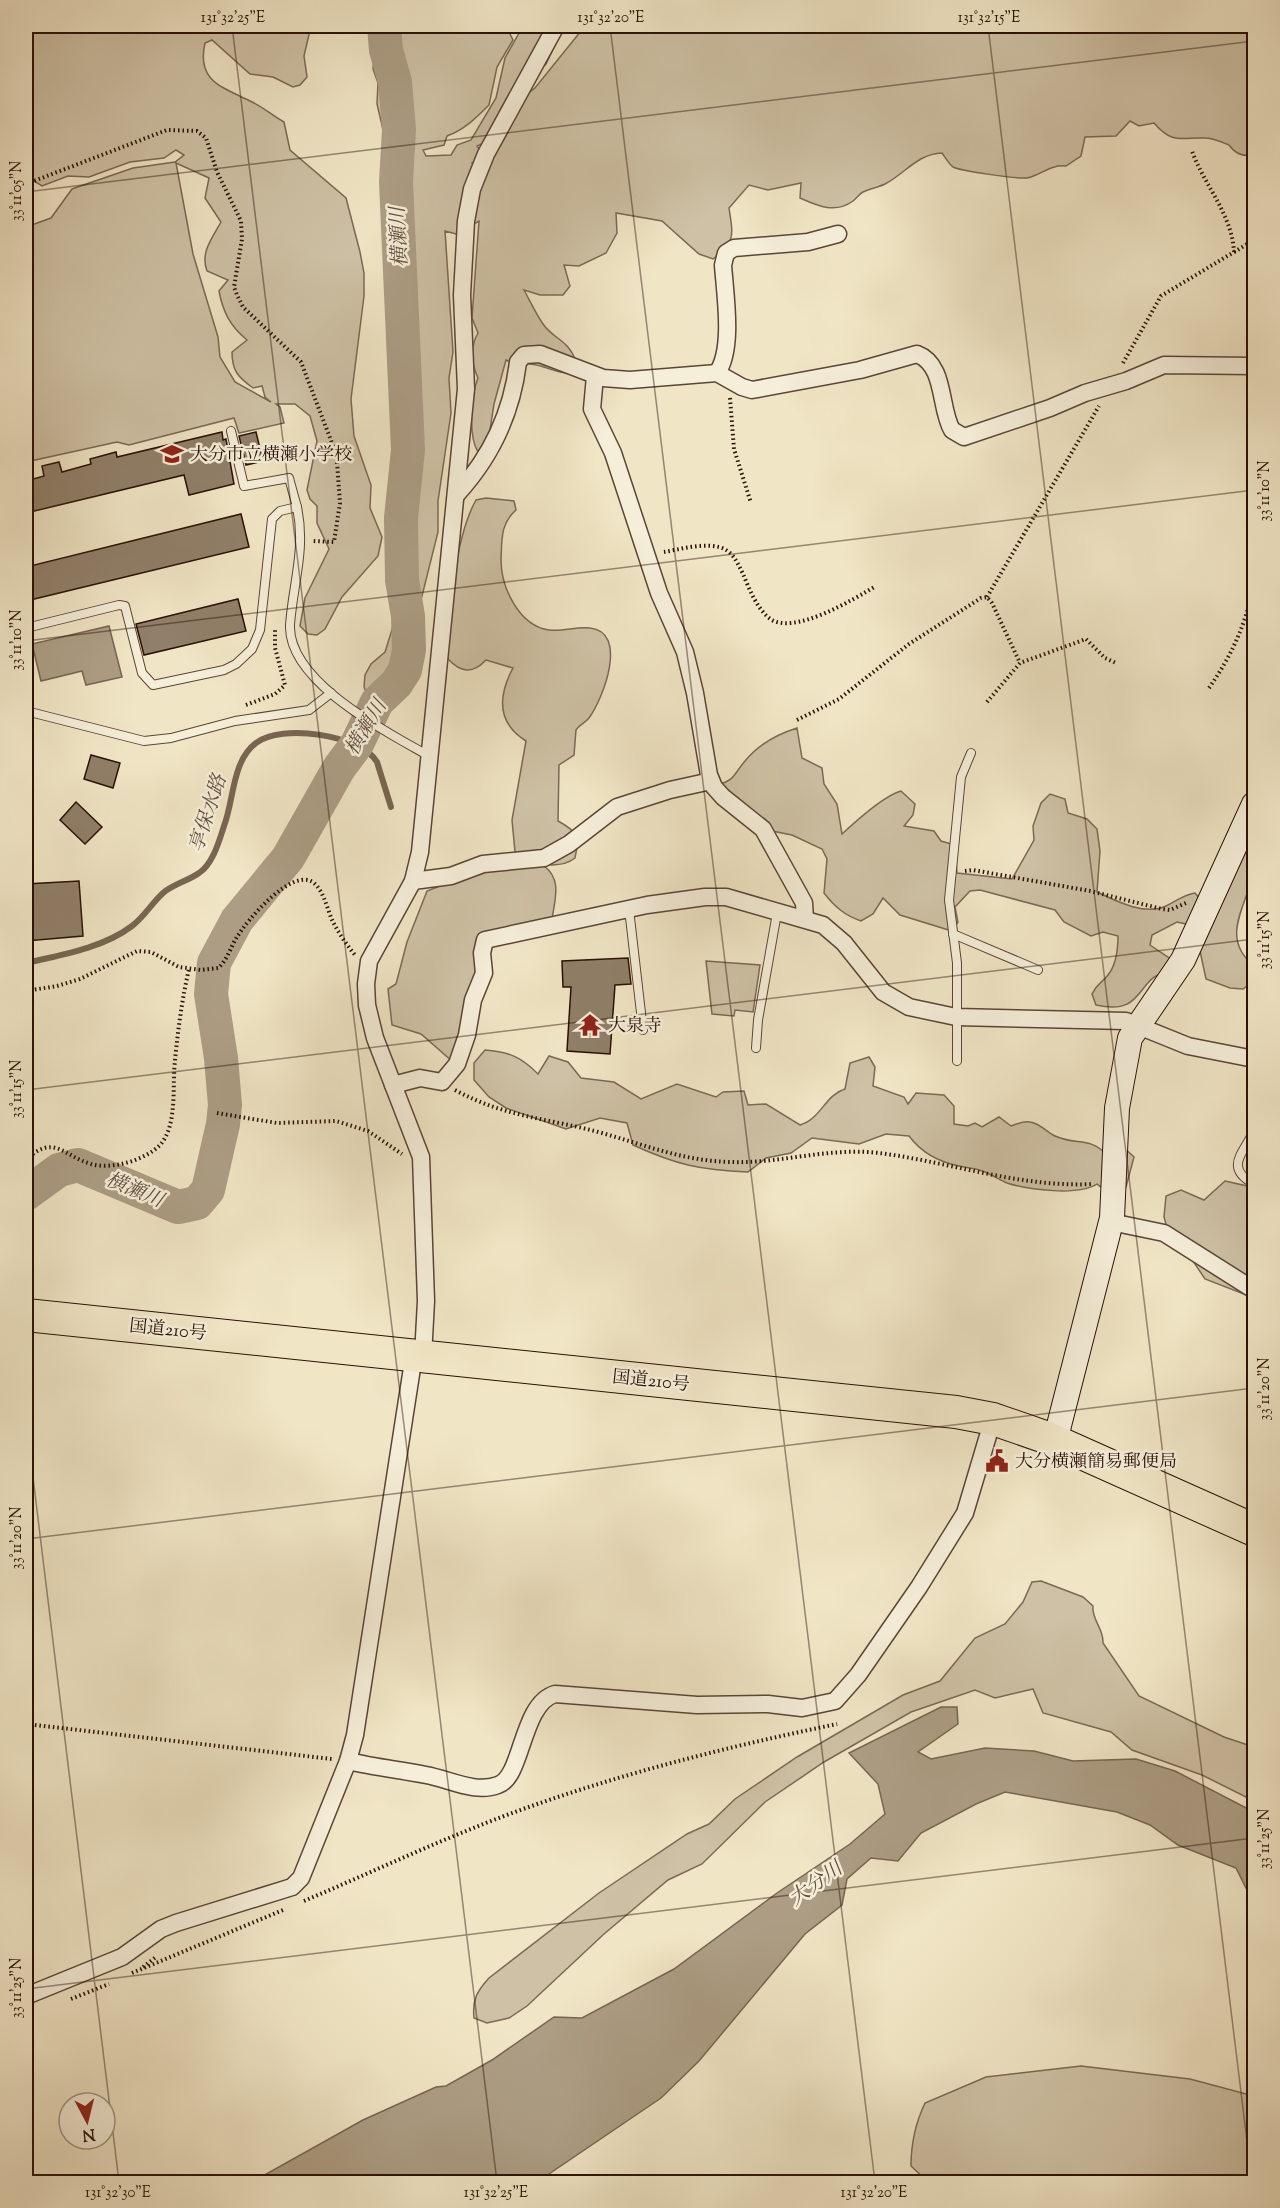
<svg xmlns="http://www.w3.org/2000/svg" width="1280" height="2208" font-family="'Sorts Mill Goudy','Noto Serif JP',serif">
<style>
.green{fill:#cec1a5;stroke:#7c6856;stroke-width:1.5;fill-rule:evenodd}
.water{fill:#ac9d84;stroke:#786552;stroke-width:1.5}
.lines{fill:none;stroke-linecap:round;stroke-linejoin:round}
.stream{stroke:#786552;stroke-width:6}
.river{stroke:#ac9d84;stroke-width:34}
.building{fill:#907f69;stroke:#291006;stroke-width:1.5}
.lane-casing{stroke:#5b4536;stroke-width:10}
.street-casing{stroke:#5b4536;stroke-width:19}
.secondary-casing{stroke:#291006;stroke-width:26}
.highway-casing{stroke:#291006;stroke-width:34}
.path{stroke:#291006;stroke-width:4;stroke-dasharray:1.5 3;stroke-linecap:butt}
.lane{stroke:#f5eed9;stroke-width:8}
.street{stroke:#f5eed9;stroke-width:16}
.secondary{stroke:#f5eed9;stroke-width:24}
.highway{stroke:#f0e5c5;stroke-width:32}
.ticks{fill:none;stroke:#291006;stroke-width:1.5;stroke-opacity:0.45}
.labels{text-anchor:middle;stroke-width:5;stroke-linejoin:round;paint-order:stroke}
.poi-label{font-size:18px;fill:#291006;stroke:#f5eed9;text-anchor:start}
.street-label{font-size:18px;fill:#291006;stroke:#f5eed9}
.water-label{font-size:20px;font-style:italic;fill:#644f3f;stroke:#f5eed9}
.neatline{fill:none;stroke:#291006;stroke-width:2}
.ticks-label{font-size:15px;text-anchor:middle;fill:#291006}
</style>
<rect width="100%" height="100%" fill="#f0e5c5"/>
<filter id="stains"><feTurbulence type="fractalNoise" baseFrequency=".00333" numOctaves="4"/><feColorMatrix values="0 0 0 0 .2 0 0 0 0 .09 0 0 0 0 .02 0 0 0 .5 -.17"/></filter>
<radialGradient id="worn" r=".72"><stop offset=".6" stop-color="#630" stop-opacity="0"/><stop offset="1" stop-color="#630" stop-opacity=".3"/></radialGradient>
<g class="green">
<path d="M26,26H311L304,56L307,77L300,85L293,87L273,77L250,74L212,40L205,43C196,82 223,87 252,102C263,107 273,116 284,122L290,150L346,198L360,252L364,273V296L351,399L354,436L371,485L370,508L382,537L378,556L342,597L325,629L317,635L308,634L300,626L305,598L329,549L317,523V506L310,499L307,490L317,441L310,416L295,404H276L280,407L284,423L239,433L234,418L129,445L117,442L26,462V227L51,218L72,189L133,168L175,162L184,155L176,150L164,158L130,162L89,177L68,176L42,186L26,176ZM176,163L209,178L205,198L221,222C212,238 200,253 207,271L228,280L219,291C223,312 230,326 247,340L232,352C232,371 238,377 253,388L262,386L265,397L271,402L235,382L220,357L218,337L193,254Z"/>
<path d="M368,26H506L513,40L497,67L489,105C476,118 464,130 447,136L444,145L423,150L426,156L451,155L457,145L471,140L496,98L505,58L523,26H564L546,64L534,75L486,142L477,146L480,150L478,160L472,163L476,167L514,104L535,88L585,26H1254V155C1243,157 1235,154 1229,145C1222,142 1213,138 1206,138C1181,137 1173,145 1154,123L1139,126L1130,121L1116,136L1085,137L1081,156L1066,166C1051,164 1041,175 1027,178C1018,179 960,171 953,167C949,164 945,157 942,153C917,154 906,173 885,184C879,187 870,189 863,192C859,194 857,198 853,201C835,214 818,206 800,198L801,183L768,190L749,185L729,208C733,235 736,242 713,259L699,254L662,221L616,213L617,233L606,253L579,266L564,265L570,286L563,295H540L524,290C530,301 536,314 543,324C554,340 569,339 577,364L571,373C556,374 545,365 530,364C521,363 515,364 506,360L494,404L489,436L482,453L478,452C468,436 471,395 478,378C471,363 470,347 478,333L472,318L479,221L456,234L445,231L453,352L449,378L451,413L438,501V532L412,636C395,654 397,682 375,698L367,695L364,687L365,675L371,664L385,652L400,604V538L412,442L407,401L410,350L407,328L406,284L388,213L384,170V134L377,104L378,83L373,69L375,45Z"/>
<path d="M486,498L514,501L516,510C500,524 502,540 501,560C501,587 519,626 549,630C563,632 577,626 590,628C629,632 603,699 589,718C585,723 579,725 576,730L574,755L559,765L558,821C577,831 580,837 575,858C560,870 528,865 515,852L512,820L526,741C497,723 498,696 513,668L486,660C473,674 461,673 448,659C445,620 457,533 476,500Z"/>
<path d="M797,728L802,758L822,768L824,784L837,804L842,834C856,821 883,796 901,791L915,804L913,815L904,826L934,831L941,841L955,845L957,873L1012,879L1034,840L1033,826L1041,803L1050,794L1065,799L1068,813L1087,819L1097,829L1100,851L1097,892C1116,901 1145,916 1166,906C1177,901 1183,895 1195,893L1199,898L1191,925L1177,922L1152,935L1150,945L1178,964L1172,971C1134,974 1148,1017 1096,1005L1092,994C1098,982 1102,983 1108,975C1116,965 1118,948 1118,936L1103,932L1091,936L1064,922L1055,910L980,890L970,891L955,907L958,922L952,931L900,915L883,898L873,914L861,921C844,915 835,907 824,893L827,859L822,849L792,835L767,830L718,785C736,779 733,775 745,761C758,745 778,734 797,728Z"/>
<path d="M1254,824C1254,838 1256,853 1254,867C1250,903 1217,936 1254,966V981L1243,989L1230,988L1206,979L1200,951Z"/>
<path d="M516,866H544C562,879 555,899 552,919L487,935L481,966L453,1062L421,1034L392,1025L388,989L396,984L407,942L427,891L476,872Z"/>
<path d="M706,961L760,965L753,1012L735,1010L734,1016L712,1014Z"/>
<path d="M485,1050C510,1052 521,1057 538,1074L549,1056L568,1062L581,1078L614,1082L641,1099L677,1084L716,1097L723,1092L744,1091L748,1105L766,1104L800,1125C821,1119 825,1095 845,1089L850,1063L869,1057L875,1067L873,1086L904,1097L908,1104L916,1093L944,1095L954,1106V1124L968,1126L975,1123L982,1127L999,1117L1011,1126C1017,1124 1023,1121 1030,1122C1040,1123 1046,1132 1055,1136C1077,1146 1089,1136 1107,1155L1122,1146L1134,1157L1126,1187L1109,1194L1097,1184C1079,1196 1028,1190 1007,1183C998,1179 991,1174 982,1171C975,1168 967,1168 959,1166C939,1162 921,1152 909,1136L886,1134L859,1144L812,1138L791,1153L766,1158L748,1172C700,1170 677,1165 633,1145L627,1123L600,1118L566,1129L506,1108L489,1097L474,1080V1063Z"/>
<path d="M1225,1181L1247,1186C1261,1215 1254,1265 1254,1298L1205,1279L1193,1261L1171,1243L1164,1217L1166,1196L1181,1190L1204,1200Z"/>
<path d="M1041,1581L1083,1597L1093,1606C1091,1619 1104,1629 1103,1643L1139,1696L1224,1737L1254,1747V1801L1202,1775L1132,1750L1111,1732L1043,1713L1033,1689L995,1698L975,1690L911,1712L824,1762L765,1802L702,1864L668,1880L604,1934L527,2006L509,2018L487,2023L474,2018C472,2000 477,1991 489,1978L599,1893L687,1834L709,1824L735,1799L797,1757L903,1695L940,1681L975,1638L1005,1624L1023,1602L1032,1582Z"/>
<path d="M1081,2066L1190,2079L1254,2096V2182H928L911,2166C911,2143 915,2124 925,2103L986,2077Z"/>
</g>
<g class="water">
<path d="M109,626L122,677L86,685L82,671L41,681L32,644Z"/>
<path d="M941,1707H957L958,1724L918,1752L931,1759L985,1748L1034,1751L1073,1761L1136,1759L1175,1771L1254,1812V1898L1248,1892L1236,1868L1178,1845L1150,1825L1117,1812L1005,1792L976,1804L921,1833L898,1861L871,1858L847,1879L842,1905L805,1934L699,2061L661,2098L537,2182H252L363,2120L436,2087L446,2086L492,2060L554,2017L582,2018L674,1969L777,1893L850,1844L885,1814L878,1784L849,1753Z"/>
</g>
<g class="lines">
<path class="stream" d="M26,963C61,955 103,948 132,926C144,917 152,903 163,893C173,884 188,881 199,873C213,864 219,841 224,826C234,800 232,761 256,743C281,723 361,735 377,762L391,807"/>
<path class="river" d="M26,1194L59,1170L78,1165L178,1207L197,1203L208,1190L223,1124L225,1105L221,1058L211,994L214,963L237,920L288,858L339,768L357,744L377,702L396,684L405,670L409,650L408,616L402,580L401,518L408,450L396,182L399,130L395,82L386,50L384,26"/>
</g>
<g class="building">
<path d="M222,432L223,440L226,439L234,484L189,495L184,475L26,513V481L44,476L42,466L59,462L62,472L91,464L90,459L116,452L117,457Z"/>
<path d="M256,432L263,461L246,465L239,436Z"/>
<path d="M241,514L249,547L26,601V567Z"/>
<path d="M238,599L246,631L144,655L136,624Z"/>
<path d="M91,755L120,763L113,788L84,779Z"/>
<path d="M76,802L102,827L85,844L60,820Z"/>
<path d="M79,881L83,936L26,941V884Z"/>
<path d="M628,958L631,984L615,985L610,1054L567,1051L571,987H563L562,961Z"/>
</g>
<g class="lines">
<g class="lane-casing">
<g id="lane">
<path d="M297,507C306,550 293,583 290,625C288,682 387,732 429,756"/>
<path d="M26,628L119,605L125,606L142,673L153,685L224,670L236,664L252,649L260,630L272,519L280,511L297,507L289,478L244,486L231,431"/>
<path d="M26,711L144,741L171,738L235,721L309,710L331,693"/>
<path d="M629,909L643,1030"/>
<path d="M953,934L1038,970"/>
<path d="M756,1048L758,1020L777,913"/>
<path d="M957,1061V963L949,900L961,777L971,753"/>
<path d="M1254,1130C1246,1151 1222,1167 1254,1184"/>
</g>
</g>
<g class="street-casing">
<g id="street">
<path d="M717,373C734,349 725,294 723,265L726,253L734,248L808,242L838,234"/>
<path d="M595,376L592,409L613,453L659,593L685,652L695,693L709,775L714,787L723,797L763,829L804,903L805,919"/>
<path d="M457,494C491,457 512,412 518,362L524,355L540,354L603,378L630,380L717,373L742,387L752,390L860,370L917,354C946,365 939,408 952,430L964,437L1050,408L1085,393L1126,381L1164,365L1254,366"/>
<path d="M413,881L451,876L483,864L544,858L569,844L617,807L670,790L711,781"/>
<path d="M393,1085L420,1078L442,1082L457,1064L467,1035L473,1000L484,973L482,953L485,940L647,905L705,897H726L823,925L844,943L883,992L909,1007L956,1017L1126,1021L1188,1046L1254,1059"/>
<path d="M1111,1222L1164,1233L1254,1290"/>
<path d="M423,1356L426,1301L421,1157L375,1038L367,1005L366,984L369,961L413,881L420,852L466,389L462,295L466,221L472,189L486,154L556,26"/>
<path d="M348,1761C374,1767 400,1770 426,1775C449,1779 475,1794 498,1785C523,1777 521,1704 555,1694L697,1705L768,1704L802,1708L835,1701L858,1675L919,1587L965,1513L993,1419"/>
<path d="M26,1996L122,1957L161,1929L176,1923L292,1887L301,1878L348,1761L355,1735L414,1355"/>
</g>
</g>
<g class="secondary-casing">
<path id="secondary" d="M1055,1441L1112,1218L1117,1108L1130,1038L1183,960L1254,804"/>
</g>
<g class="highway-casing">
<path id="highway" d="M26,1315L956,1412L993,1419L1048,1438L1254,1530"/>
</g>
<g class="path">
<path d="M26,184L167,130L197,131L206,138L217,172L241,221L242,239L234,287L237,295L243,307L301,362L332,443L337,462L340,503L334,542L312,541"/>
<path d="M1234,252L1254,240"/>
<path d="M1123,363L1161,296L1234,252C1232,214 1204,185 1192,151"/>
<path d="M730,398L734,449L751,503"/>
<path d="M664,552C681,549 702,543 719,547C733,551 737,562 743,574C749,588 756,607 769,618C792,637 854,599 876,586"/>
<path d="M987,597L1099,406"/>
<path d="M1209,688C1232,655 1246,624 1254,584"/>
<path d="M987,702L1020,663L1086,639L1105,658L1116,663"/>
<path d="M246,705L275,694L285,685L275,648V630"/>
<path d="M797,720L839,699L909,644L981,598L987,597L992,603L1020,663"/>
<path d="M965,871L973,870L1090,891L1162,909L1170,910L1186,903"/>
<path d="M26,991L57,986L80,979L137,951L151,952L179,967L201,970L218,968C227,961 231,946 237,937C247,920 293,866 314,883C324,892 327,908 332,920C338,932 346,944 355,955"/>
<path d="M455,1090C507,1118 548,1118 602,1133C645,1145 684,1161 730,1162C779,1164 828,1147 879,1153C950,1162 1021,1188 1093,1184"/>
<path d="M217,1113L277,1123L336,1121L368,1131L402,1154"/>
<path d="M26,1160C54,1133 63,1156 91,1164C112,1170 145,1160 160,1145C178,1125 172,1085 175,1060C178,1030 182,999 189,969"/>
<path d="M26,1724L332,1759"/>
<path d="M304,1901C377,1870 450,1835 526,1808C627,1772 731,1746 837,1724"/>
<path d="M143,1967L156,1957"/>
<path d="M132,1973L283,1910"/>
<path d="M71,1999L109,1984"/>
</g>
<use href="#lane" class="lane"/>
<use href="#street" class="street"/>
<use href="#secondary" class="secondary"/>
<use href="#highway" class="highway"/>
</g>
<path class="ticks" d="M232,26L497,2182M610,26L875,2182M988,26L1252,2182M26,192L1254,41M26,641L1254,490M26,1090L1254,939M26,1420L119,2182M26,1539L1254,1388M26,1989L1254,1838"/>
<defs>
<g id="school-bare" transform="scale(1.8)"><path d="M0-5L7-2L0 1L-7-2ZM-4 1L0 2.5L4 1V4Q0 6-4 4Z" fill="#8f2418" stroke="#f5eed9" stroke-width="2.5" paint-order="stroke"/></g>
<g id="temple-bare" transform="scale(1.8)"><path d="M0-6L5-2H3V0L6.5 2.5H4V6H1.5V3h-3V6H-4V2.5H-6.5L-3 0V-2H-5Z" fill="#8f2418" stroke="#f5eed9" stroke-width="2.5" paint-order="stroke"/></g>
<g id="civic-bare" transform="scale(1.8)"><path d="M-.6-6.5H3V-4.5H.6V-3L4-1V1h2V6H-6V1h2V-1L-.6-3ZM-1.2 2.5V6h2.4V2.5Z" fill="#8f2418" stroke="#f5eed9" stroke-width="2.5" paint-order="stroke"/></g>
</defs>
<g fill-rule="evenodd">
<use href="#school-bare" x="172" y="454"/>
<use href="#temple-bare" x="590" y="1025"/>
<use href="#civic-bare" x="997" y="1461"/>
</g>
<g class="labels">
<g class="poi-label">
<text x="190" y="460">大分市立横瀬小学校</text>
<text x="608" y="1031">大泉寺</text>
<text x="1015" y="1467">大分横瀬簡易郵便局</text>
</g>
<g class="street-label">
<text transform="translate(168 1329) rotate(6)" y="6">国道210号</text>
<text transform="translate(651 1380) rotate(6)" y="6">国道210号</text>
</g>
<g class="water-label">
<text transform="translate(398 237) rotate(-93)" y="7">横瀬川</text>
<text transform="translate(365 727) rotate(-59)" y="7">横瀬川</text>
<text transform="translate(207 813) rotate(-72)" y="7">享保水路</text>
<text transform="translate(135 1189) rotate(23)" y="7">横瀬川</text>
<text transform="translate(815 1883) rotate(-36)" y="7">大分川</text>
</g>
</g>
<rect width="1280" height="2208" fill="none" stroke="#f0e5c5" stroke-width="66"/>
<g transform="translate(87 2121) rotate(173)"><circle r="28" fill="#f5eed9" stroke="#a39585" stroke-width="1.5"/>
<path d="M0-4.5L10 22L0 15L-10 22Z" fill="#8f2418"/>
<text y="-9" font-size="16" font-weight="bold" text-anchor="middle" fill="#291006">N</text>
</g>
<rect x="33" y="33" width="1214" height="2142" class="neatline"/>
<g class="ticks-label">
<text x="233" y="22">131°32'25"E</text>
<text x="611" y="22">131°32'20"E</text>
<text x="989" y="22">131°32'15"E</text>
<text transform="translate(16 191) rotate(-90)" y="5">33°11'05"N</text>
<text transform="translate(1264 491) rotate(-90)" y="5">33°11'10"N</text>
<text transform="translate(16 640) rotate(-90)" y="5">33°11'10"N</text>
<text transform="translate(1264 940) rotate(-90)" y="5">33°11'15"N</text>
<text transform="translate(16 1089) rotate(-90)" y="5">33°11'15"N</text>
<text transform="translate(1264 1389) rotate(-90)" y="5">33°11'20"N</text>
<text transform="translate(16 1538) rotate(-90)" y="5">33°11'20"N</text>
<text transform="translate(1264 1839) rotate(-90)" y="5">33°11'25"N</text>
<text transform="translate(16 1988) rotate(-90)" y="5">33°11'25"N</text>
<text x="118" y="2197">131°32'30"E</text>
<text x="496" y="2197">131°32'25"E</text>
<text x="874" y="2197">131°32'20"E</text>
</g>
<rect width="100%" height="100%" filter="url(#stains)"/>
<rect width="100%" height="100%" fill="url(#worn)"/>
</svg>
